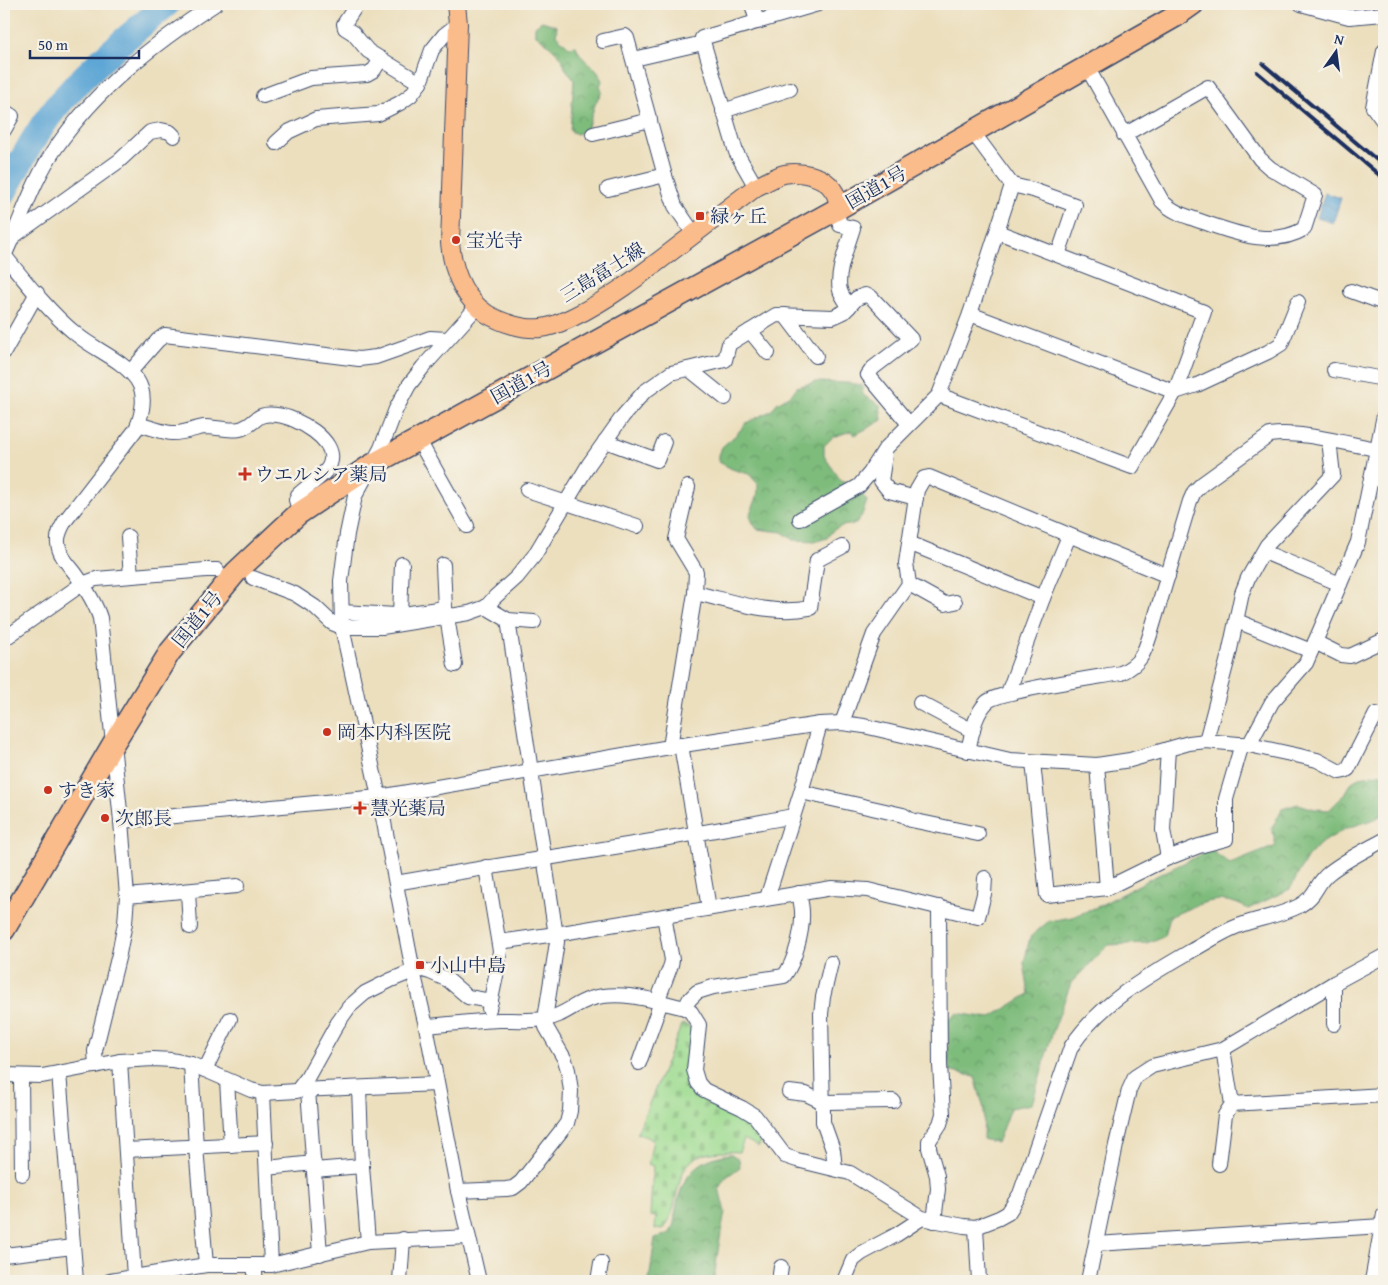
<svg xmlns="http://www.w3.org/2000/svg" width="1388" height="1285" font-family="'Gentium Book Plus','Noto Serif JP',serif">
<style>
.forest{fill:url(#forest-crowns);stroke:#4c766c}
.cemetery{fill:url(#cemetery-stones);stroke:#5c8678}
.water{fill:url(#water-waves);stroke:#3c6a9a}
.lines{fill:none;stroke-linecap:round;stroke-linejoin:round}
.river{stroke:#5da6d5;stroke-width:26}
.minor-casing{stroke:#3a496c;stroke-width:16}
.major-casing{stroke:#3a496c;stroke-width:20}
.highway-casing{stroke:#3a496c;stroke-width:24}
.minor{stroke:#fff;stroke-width:14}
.major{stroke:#fabc8b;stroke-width:18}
.highway{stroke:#fabc8b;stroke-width:21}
.rail{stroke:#1b2f5e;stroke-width:4}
.poi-dot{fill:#c8321e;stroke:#f7f3e8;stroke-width:2}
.labels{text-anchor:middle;stroke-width:5;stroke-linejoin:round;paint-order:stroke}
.street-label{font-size:19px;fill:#1b2f5e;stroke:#f7f3e8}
.poi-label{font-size:19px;fill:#1b2f5e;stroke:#f7f3e8;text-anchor:start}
</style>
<defs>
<pattern id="forest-crowns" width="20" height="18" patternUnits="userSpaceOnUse" patternTransform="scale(1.25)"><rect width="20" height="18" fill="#7ebc7b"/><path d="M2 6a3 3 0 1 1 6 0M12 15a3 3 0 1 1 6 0" fill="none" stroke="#669968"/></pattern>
<pattern id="cemetery-stones" width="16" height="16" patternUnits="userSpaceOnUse" patternTransform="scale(1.25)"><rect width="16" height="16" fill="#9edc91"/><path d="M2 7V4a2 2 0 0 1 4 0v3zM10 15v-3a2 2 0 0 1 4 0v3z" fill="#88bd7f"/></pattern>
<pattern id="water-waves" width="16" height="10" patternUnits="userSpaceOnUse" patternTransform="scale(1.25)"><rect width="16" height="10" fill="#5da6d5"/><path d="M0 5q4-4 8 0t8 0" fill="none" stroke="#4c88b0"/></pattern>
</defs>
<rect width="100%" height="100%" fill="#f7f3e8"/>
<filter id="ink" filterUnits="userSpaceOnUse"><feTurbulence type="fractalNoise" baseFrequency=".02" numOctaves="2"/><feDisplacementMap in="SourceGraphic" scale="10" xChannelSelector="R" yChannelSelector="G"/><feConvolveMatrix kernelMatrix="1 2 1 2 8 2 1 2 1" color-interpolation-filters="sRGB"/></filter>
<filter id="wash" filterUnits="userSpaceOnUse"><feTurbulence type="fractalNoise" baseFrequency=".0096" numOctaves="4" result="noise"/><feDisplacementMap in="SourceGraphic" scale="20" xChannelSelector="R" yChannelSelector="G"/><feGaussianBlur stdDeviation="1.12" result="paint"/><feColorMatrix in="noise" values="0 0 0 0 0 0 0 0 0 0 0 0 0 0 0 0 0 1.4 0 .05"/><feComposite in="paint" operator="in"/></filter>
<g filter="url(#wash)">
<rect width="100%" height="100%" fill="#ecdfbe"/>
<g class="forest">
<path d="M542,21L557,26L556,35L569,47L576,46C582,64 597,64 602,81L600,86L602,92C592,105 593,118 585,131L577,134L570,131L574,80L565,68L562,58L550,46L535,34V26Z"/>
<path d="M815,382L848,383L862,385L863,395L880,405L882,420L855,435L851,431L833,437L824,446V456L841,481L857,488L867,501L862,515L856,524L842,526L833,530L827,538L817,541L794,540L782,532L757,529C744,511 753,513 757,496C758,493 758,488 758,484L749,474L732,469L719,462V455L722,447L737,434L746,423L771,411L777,403L791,395L797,387Z"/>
<path d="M1384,773V814L1375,819L1345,829L1320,844L1307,858L1290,889L1248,909C1218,891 1198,905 1169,917L1164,936L1147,943L1108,945L1071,983L1052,1034L1032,1104L1010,1108L997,1143L983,1139L984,1109L975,1077L949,1070L948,1020L955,1013L990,1018L1029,994L1024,963L1030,937L1049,921L1072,917L1097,907L1154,877L1211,850L1230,864L1276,846L1272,828L1282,809L1298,804L1315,809L1329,810L1345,794L1352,782L1360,777Z"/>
<path d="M731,1154L739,1159L740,1167L725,1178L719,1188L725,1212L719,1244L714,1278L712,1281H649L655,1238L669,1234C675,1226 674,1219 676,1209C682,1176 697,1158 731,1154Z"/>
</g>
<path class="cemetery" d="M682,1024L689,1026L691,1031L688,1072L691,1088L704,1097L749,1121L762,1136L759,1147L744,1139L739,1152C730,1151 721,1152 711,1153C669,1158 684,1205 663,1230L655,1229L656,1217L650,1216L653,1166L648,1164L653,1140L637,1133Z"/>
<path class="water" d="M1325,193L1341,198L1333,223L1317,218Z"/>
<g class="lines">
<path class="river" d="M4,192C22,160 38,127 63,99C94,64 131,34 167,4"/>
</g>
</g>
<g filter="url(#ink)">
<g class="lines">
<g class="minor-casing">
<g id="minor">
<path d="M357,4L344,24L345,28L353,33L368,51L420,83"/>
<path d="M752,4L757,22"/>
<path d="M1301,4L1349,17L1384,14"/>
<path d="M603,41L625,36L627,38L665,176L675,206L694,234"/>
<path d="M1384,51L1373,107L1384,122"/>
<path d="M634,59L703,43"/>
<path d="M1087,67L1162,201C1173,213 1189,217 1203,222C1236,233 1271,248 1304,229L1315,195L1270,168L1260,159L1208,87L1124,135"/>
<path d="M263,96L311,78L367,74L374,70L381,59"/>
<path d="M4,111L12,116L4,130"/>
<path d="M723,111L790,89"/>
<path d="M972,131L1012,185L970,314L939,395L1132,467L1175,392L1204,312L998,232"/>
<path d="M593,134L650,120"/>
<path d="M276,143L288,132L316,119L378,114L400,103L411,95L420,83L432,50L444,35L458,24"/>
<path d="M1012,185L1033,190L1075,205L1058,255"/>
<path d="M756,187L736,152L702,38L818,4"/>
<path d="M608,189L665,175"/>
<path d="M839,208L838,217L840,225L853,228C848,245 834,278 841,293C843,298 847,302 849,307"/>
<path d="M14,236L119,161L150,132L161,130L170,132L174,136"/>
<path d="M4,255C25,281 50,313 76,334C95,350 123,360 137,380C147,395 142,413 137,428L65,521C61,528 57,535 58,543C59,555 68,564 75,573C85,587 95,602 100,618L121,821L127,896L125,923L119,954L95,1051L96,1066"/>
<path d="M4,256C21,221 32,182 55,149C97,88 153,44 215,4"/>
<path d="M1351,291L1384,303"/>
<path d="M477,307L423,367L409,385L396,409L381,448L355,496L347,534L341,581L342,627L379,797L413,971L426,1026L458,1191L479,1281"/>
<path d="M970,314L1175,392L1197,385L1268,352L1281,344L1298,302"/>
<path d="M785,315L816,356"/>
<path d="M750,331L768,353"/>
<path d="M4,352L37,293"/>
<path d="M689,369L725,398"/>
<path d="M1334,370L1384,379"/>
<path d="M130,372L158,340L165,335L359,359L376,357L430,338L447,339"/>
<path d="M138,424C149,427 161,432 171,433C183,434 194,428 205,427C215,427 235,432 243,428C258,422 255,412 277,415C296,417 339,440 330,464C327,474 306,487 298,495L296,500L300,513"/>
<path d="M418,439L467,526"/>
<path d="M605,441L657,460L664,442"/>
<path d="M885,455L881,481L889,491L916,498"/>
<path d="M527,490L637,526"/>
<path d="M800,519L859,486L870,473L885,449L939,395"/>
<path d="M128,537L131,576"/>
<path d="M909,543L1043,598"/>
<path d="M1264,552L1340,584"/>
<path d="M253,578L295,594L315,607L332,623L342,627H382L469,613L486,607L495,597L517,577L534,556L589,464L623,416L644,392L671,373L725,360L729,344L776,315L833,317L844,312L857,298L865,295L871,297L911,339L873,368L868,375L909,424"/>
<path d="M909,584L945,604L955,602"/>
<path d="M695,593C732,601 772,616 810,608L817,560L842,547"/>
<path d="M486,607L508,620L534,622"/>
<path d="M342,612L396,615L445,608L443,565"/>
<path d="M400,614L402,564"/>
<path d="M447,617L455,665"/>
<path d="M1237,621L1311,651"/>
<path d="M4,639L82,584L96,579L206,570H217"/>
<path d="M1315,642L1341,655L1350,656L1384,640"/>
<path d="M1008,693L1043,598L1069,536"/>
<path d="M920,703L973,731"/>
<path d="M842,723L874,634L909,584L906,563L917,490L924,478L929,477L1168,576"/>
<path d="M1206,741L1229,654L1242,593L1248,578L1267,545L1333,475L1329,440"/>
<path d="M681,745L709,908"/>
<path d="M1249,745L1272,702L1306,663L1358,542L1384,415"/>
<path d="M670,747L695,593L696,572L676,539L688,487"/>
<path d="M1168,749L1163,830L1168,858"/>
<path d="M968,751C972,734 974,715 987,702C998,691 1100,677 1121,673C1140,664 1144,654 1150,635L1190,501L1194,492L1202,484L1270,435C1298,430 1347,444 1377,449"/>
<path d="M1033,762L1047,895L1107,888L1168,858L1199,846L1226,839V799L1242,744"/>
<path d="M1097,765L1107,888"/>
<path d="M801,792L903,815L911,820L978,834"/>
<path d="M121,821L379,797L670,747L820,724L842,723L864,726L1010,760L1097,765L1130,760L1189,743L1206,741L1249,745L1300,756L1317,760L1340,772L1345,771L1348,769L1376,714L1384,718"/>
<path d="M486,867L500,951L497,971L489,1009"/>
<path d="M396,883C528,860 661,841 793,816"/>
<path d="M188,891L190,927"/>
<path d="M127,896L237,886"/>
<path d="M767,898L801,792L820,724"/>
<path d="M499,942L556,934L832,888L868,890L978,917L984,894L985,878"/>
<path d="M831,963L823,997L821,1014L823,1115V1122L833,1150L835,1168"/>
<path d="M1334,983V1024"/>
<path d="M657,1002L671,965L672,960L664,916"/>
<path d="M685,1008L689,1000L697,992L713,987L784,976C795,962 803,930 802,912C802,906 800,899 799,893"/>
<path d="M426,1026C451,1024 475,1021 499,1020C514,1020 530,1021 545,1019C562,1017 574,1004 590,999C620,989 656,1001 685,1008L691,1012L699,1025L694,1070L698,1083L704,1090L742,1108L755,1116L785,1156L797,1160L850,1173L922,1218L964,1226L976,1227L999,1218L1008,1213L1020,1194L1071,1047C1100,1003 1146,977 1191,951C1206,943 1222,932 1238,926C1258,918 1280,916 1299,906C1318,895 1315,884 1329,873C1345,860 1366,850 1384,840"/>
<path d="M1223,1049L1232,1104L1384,1095"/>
<path d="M120,1061L134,1277L206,1265H271L368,1242L468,1237"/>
<path d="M639,1063L661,1002"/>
<path d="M191,1064L196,1147L206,1265"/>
<path d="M205,1070L230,1019"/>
<path d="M59,1073L76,1281"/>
<path d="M4,1075L42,1076L120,1061L153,1059L172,1060L191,1064L251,1090L263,1093L297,1091L307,1078L337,1024L349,1007L365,993L391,980L413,971L423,970L430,972L448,980L468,997L491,1001"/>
<path d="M21,1076L22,1174"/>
<path d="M227,1081L231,1145"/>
<path d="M359,1088L362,1166L368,1242"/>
<path d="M300,1090L437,1084"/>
<path d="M308,1090L320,1254"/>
<path d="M789,1092L806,1094L823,1102L893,1101"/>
<path d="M263,1093L271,1265"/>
<path d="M126,1150L266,1143"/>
<path d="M1219,1164L1225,1115L1232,1104"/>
<path d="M267,1168L314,1163"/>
<path d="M314,1170L362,1166"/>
<path d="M458,1191L506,1189L513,1188L521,1182L561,1131L567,1123L570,1111L571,1091L568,1070L565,1060L546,1027L545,1019L557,942L508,620"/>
<path d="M934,1221L938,1189L937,1176L929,1148V1141L940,1124L943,1114L940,1065L939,907"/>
<path d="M976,1227L979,1281"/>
<path d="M1096,1244L1382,1226"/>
<path d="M4,1255L73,1247"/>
<path d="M254,1265L256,1281"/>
<path d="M110,1281L134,1277"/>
<path d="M400,1281L403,1239"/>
<path d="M598,1281L601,1263"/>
<path d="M779,1281L781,1267"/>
<path d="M844,1281L853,1260L862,1253L896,1235L922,1218"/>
<path d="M1088,1281L1116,1145L1129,1090L1135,1077L1152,1066L1223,1049L1334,983L1384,956"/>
<path d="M1372,1281L1384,1214"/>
</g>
</g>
<g class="major-casing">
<path id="major" d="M456,4L458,24L450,243C453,271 463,298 487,314C502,323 524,330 541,328C553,327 564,321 573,317C616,296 652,266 689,238C711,221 734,204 756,187C765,183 774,177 784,174C800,171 824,175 833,190C837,195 838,202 839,208"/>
</g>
<g class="highway-casing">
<path id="highway" d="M4,930L113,744L170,652L236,572L298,514L370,466L839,208L1176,16L1193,4"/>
</g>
<use href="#minor" class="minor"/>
<use href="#major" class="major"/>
<use href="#highway" class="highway"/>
<g class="rail">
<path d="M1263,64L1384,166"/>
<path d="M1257,72L1384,179"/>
</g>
</g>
</g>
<g class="poi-dot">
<rect x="695" y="211" width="10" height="10" rx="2.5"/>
<circle cx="456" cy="240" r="5"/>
<path d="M242.5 466.5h5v5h5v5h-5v5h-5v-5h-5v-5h5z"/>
<circle cx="327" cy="732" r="5"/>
<circle cx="48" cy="790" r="5"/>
<path d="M357.5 800.5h5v5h5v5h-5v5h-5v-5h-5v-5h5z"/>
<circle cx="105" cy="818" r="5"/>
<rect x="415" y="960" width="10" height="10" rx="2.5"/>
</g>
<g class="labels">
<g class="street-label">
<text transform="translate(876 187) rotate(-30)" y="7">国道1号</text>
<text transform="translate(602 272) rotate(-32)" y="7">三島富士線</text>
<text transform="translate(521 382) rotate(-29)" y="7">国道1号</text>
<text transform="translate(197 619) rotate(-51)" y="7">国道1号</text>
</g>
<g class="poi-label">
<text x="710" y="223">緑ヶ丘</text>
<text x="466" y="247">宝光寺</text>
<text x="255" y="481">ウエルシア薬局</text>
<text x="337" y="739">岡本内科医院</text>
<text x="58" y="797">すき家</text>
<text x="370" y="815">慧光薬局</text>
<text x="115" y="825">次郎長</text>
<text x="430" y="972">小山中島</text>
</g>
</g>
<rect width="1388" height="1285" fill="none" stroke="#f7f3e8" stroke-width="20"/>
<g transform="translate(1336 52) rotate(14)" stroke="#f7f3e8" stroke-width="4" paint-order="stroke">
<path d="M0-4L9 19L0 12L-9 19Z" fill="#1b2f5e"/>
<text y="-8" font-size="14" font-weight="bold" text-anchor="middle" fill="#1b2f5e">N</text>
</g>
<path d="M30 50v8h109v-8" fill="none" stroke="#1b2f5e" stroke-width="2.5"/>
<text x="38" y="50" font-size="15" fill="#1b2f5e" stroke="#f7f3e8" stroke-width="4" paint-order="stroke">50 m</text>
</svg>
